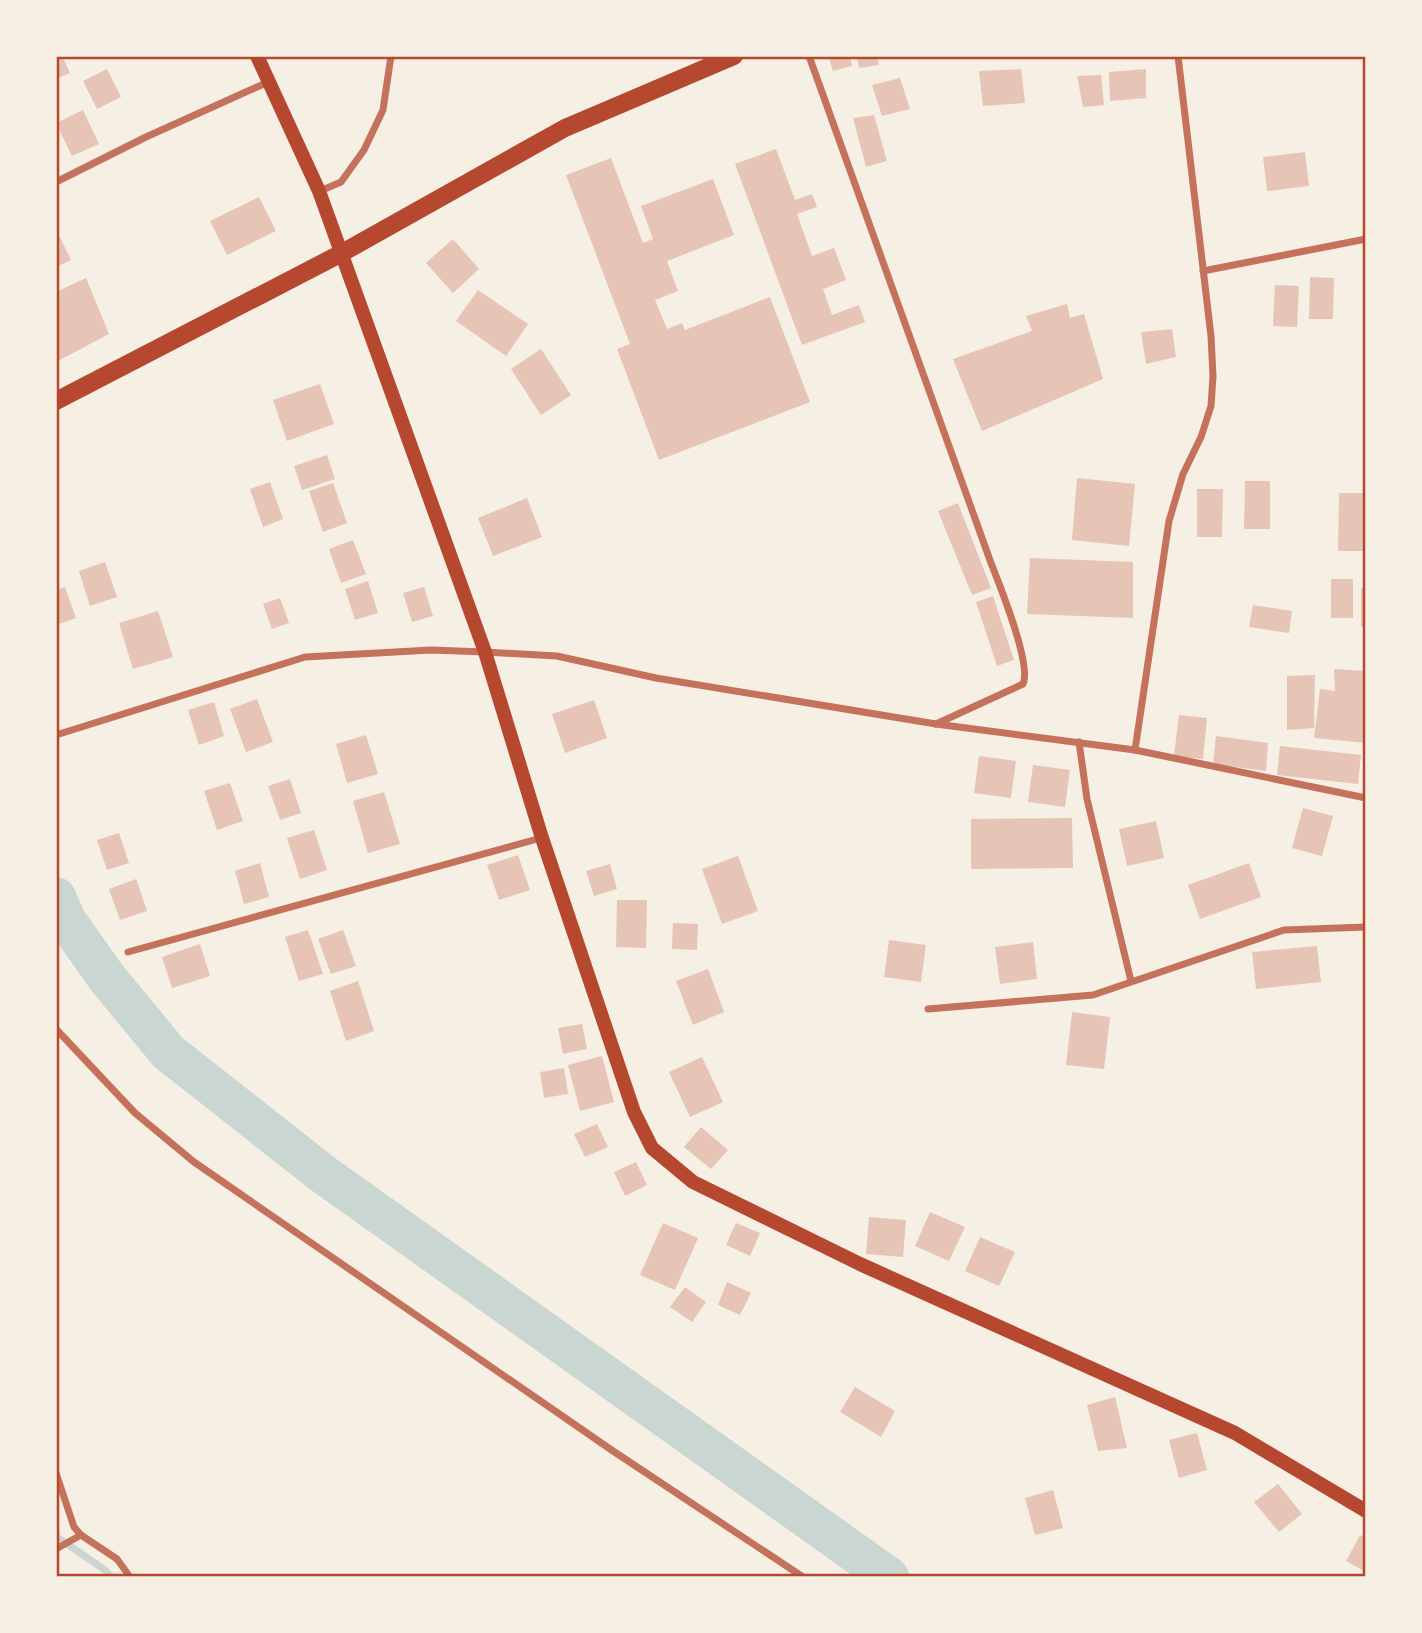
<svg xmlns="http://www.w3.org/2000/svg" width="1422" height="1633" font-family="Jost,sans-serif">
<style>
.lines{fill:none;stroke-linecap:round;stroke-linejoin:round}
.stream{stroke:#c9d6d2;stroke-width:7}
.river{stroke:#c9d6d2;stroke-width:40}
.building{fill:#e6c5b7}
.minor{stroke:#c5725c;stroke-width:7}
.secondary{stroke:#b5482f;stroke-width:14}
.trunk{stroke:#b5482f;stroke-width:18}
.neatline{fill:none;stroke:#b5482f;stroke-width:2.5}
</style>
<rect width="100%" height="100%" fill="#f6efe4"/>
<g class="lines">
<path class="stream" d="M56,1532L57,1537L105,1570L111,1577"/>
<path class="river" d="M56,897L66,920L107,978L168,1052L323,1174L889,1577"/>
</g>
<g class="building">
<path d="M56,56H62L70,73L56,79Z"/>
<path d="M828,56H850L852,66L833,71Z"/>
<path d="M857,56H877L879,65L859,68Z"/>
<path d="M107,69L121,97L97,109L83,81Z"/>
<path d="M1021,69L1025,103L983,106L979,71Z"/>
<path d="M1146,69V98L1110,101L1109,72Z"/>
<path d="M1101,75L1104,105L1083,107L1077,76Z"/>
<path d="M900,78L910,109L882,116L872,85Z"/>
<path d="M83,110L99,144L72,156L56,123Z"/>
<path d="M874,115L887,161L866,167L853,118Z"/>
<path d="M776,149L795,200L812,194L817,207L797,214L812,256L834,248L846,280L823,289L832,315L859,305L865,322L802,345L735,164Z"/>
<path d="M1305,152L1309,186L1267,191L1263,157Z"/>
<path d="M611,158L643,243L653,239L641,206L713,179L734,235L667,261L678,291L655,300L667,329L682,323L685,330L770,297L810,402L659,460L617,349L630,344L566,175Z"/>
<path d="M259,197L276,231L227,255L210,221Z"/>
<path d="M56,229L71,260L56,267Z"/>
<path d="M453,239L479,269L453,293L426,263Z"/>
<path d="M1310,277L1334,278L1333,319H1309Z"/>
<path d="M86,278L109,334L56,362V292Z"/>
<path d="M1275,285L1299,286L1297,327L1273,326Z"/>
<path d="M478,290L528,324L506,356L456,321Z"/>
<path d="M1067,304L1070,318L1084,314L1103,379L982,431L953,359L1032,331L1026,316Z"/>
<path d="M1172,329L1176,357L1146,364L1141,332Z"/>
<path d="M541,349L571,395L541,415L511,369Z"/>
<path d="M320,384L334,424L287,441L273,400Z"/>
<path d="M327,455L335,479L302,490L294,466Z"/>
<path d="M1077,478L1135,484L1129,546L1072,540Z"/>
<path d="M1245,481H1270V529H1244Z"/>
<path d="M270,482L283,519L263,527L250,489Z"/>
<path d="M333,483L347,523L323,532L309,491Z"/>
<path d="M1197,489H1223L1222,537H1197Z"/>
<path d="M1339,493H1365L1364,551H1338Z"/>
<path d="M527,498L542,537L493,556L478,518Z"/>
<path d="M958,503L991,588L972,595L938,511Z"/>
<path d="M353,540L366,574L341,583L329,549Z"/>
<path d="M1030,558L1133,562V618L1027,614Z"/>
<path d="M105,562L117,597L90,606L79,571Z"/>
<rect x="1331" y="579" width="22" height="39"/>
<path d="M368,581L378,613L355,620L345,589Z"/>
<path d="M65,587L76,618L56,625V590Z"/>
<path d="M424,587L433,616L412,622L403,593Z"/>
<rect x="1361" y="588" width="5" height="39"/>
<path d="M993,596L1014,660L997,666L976,602Z"/>
<path d="M280,598L289,623L272,629L263,604Z"/>
<path d="M1253,605L1292,611L1289,633L1249,627Z"/>
<path d="M158,611L173,657L133,669L119,623Z"/>
<path d="M1334,669L1366,671V743L1314,738L1320,689L1335,691Z"/>
<path d="M1315,675L1314,728L1287,730V676Z"/>
<path d="M257,699L273,742L246,752L230,709Z"/>
<path d="M594,700L607,738L565,753L552,714Z"/>
<path d="M214,702L224,736L199,745L188,710Z"/>
<path d="M1179,715L1207,718L1203,759L1174,756Z"/>
<path d="M366,735L378,774L347,783L336,744Z"/>
<path d="M1216,736L1268,743L1266,771L1213,764Z"/>
<path d="M1280,746L1361,755L1358,784L1277,775Z"/>
<path d="M979,756L1016,761L1011,798L974,793Z"/>
<path d="M1033,765L1070,770L1065,807L1028,802Z"/>
<path d="M290,779L301,813L280,820L268,786Z"/>
<path d="M230,783L243,821L217,830L204,791Z"/>
<path d="M384,792L400,844L368,853L353,801Z"/>
<path d="M1303,808L1333,816L1322,856L1292,848Z"/>
<path d="M1072,818L1073,868L971,869V819Z"/>
<path d="M1156,821L1164,858L1127,866L1119,829Z"/>
<path d="M314,830L327,870L300,879L287,838Z"/>
<path d="M119,833L129,863L107,870L97,840Z"/>
<path d="M518,855L530,890L499,900L487,865Z"/>
<path d="M738,856L758,911L722,924L702,869Z"/>
<path d="M260,863L269,897L244,904L235,871Z"/>
<path d="M1249,863L1261,897L1200,919L1188,885Z"/>
<path d="M610,864L617,889L594,896L586,871Z"/>
<path d="M136,879L147,911L120,920L109,889Z"/>
<path d="M617,900H647L646,948L616,947Z"/>
<path d="M673,923L698,924L697,950L672,949Z"/>
<path d="M308,930L323,974L299,981L285,937Z"/>
<path d="M343,930L356,966L331,974L318,939Z"/>
<path d="M889,940L926,945L921,982L884,977Z"/>
<path d="M1033,942L1037,979L1000,984L995,947Z"/>
<path d="M200,944L210,976L172,988L162,957Z"/>
<path d="M1317,946L1321,982L1256,989L1252,952Z"/>
<path d="M708,969L724,1012L693,1025L676,981Z"/>
<path d="M358,981L374,1031L346,1041L330,991Z"/>
<path d="M1072,1012L1110,1017L1104,1069L1066,1065Z"/>
<path d="M582,1024L587,1049L563,1054L558,1028Z"/>
<path d="M602,1056L614,1102L580,1111L568,1065Z"/>
<path d="M702,1057L723,1102L690,1117L669,1072Z"/>
<path d="M564,1068L568,1094L544,1098L540,1072Z"/>
<path d="M597,1124L608,1147L585,1157L574,1134Z"/>
<path d="M701,1127L728,1150L711,1169L684,1147Z"/>
<path d="M636,1162L647,1185L625,1196L614,1172Z"/>
<path d="M930,1212L965,1227L949,1261L915,1246Z"/>
<path d="M869,1217L906,1220L903,1257L866,1254Z"/>
<path d="M663,1223L698,1238L675,1290L640,1275Z"/>
<path d="M736,1223L760,1233L750,1256L726,1245Z"/>
<path d="M980,1237L1015,1252L999,1286L965,1271Z"/>
<path d="M727,1282L751,1293L740,1315L718,1305Z"/>
<path d="M685,1287L706,1302L692,1322L670,1307Z"/>
<path d="M855,1387L895,1411L881,1437L840,1412Z"/>
<path d="M1115,1397L1127,1448L1098,1451L1087,1405Z"/>
<path d="M1197,1433L1207,1470L1179,1478L1169,1440Z"/>
<path d="M1278,1484L1302,1514L1279,1532L1254,1502Z"/>
<path d="M1053,1490L1063,1528L1035,1535L1025,1498Z"/>
<path d="M1360,1535L1366,1538V1572L1346,1561Z"/>
</g>
<g class="lines">
<g class="minor">
<path d="M809,56C869,225 929,394 991,563C1000,586 1032,665 1023,684L936,724"/>
<path d="M56,182L146,137L268,82"/>
<path d="M320,191L341,182L364,150L383,110L391,56"/>
<path d="M1203,271L1366,239"/>
<path d="M56,735L305,657L431,650L485,652L557,656L656,678L936,724L1135,750L1366,798"/>
<path d="M1079,742L1087,799L1131,981"/>
<path d="M1135,750L1169,521L1183,474L1201,437L1211,406L1213,376L1211,336L1178,56"/>
<path d="M128,952L541,838"/>
<path d="M928,1009L1093,995L1284,930L1366,927"/>
<path d="M56,1029L135,1113L194,1162L613,1451L803,1577"/>
<path d="M56,1473L74,1527L81,1535L56,1549"/>
<path d="M81,1535L117,1559L130,1577"/>
</g>
<path class="secondary" d="M257,56L319,191L485,652L542,838L634,1112L652,1148L693,1182L860,1264L1235,1433L1366,1511"/>
<path class="trunk" d="M56,401L340,254L565,128L734,56"/>
</g>
<rect width="1422" height="1633" fill="none" stroke="#f6efe4" stroke-width="116"/>
<rect x="58" y="58" width="1306" height="1517" class="neatline"/>
</svg>
